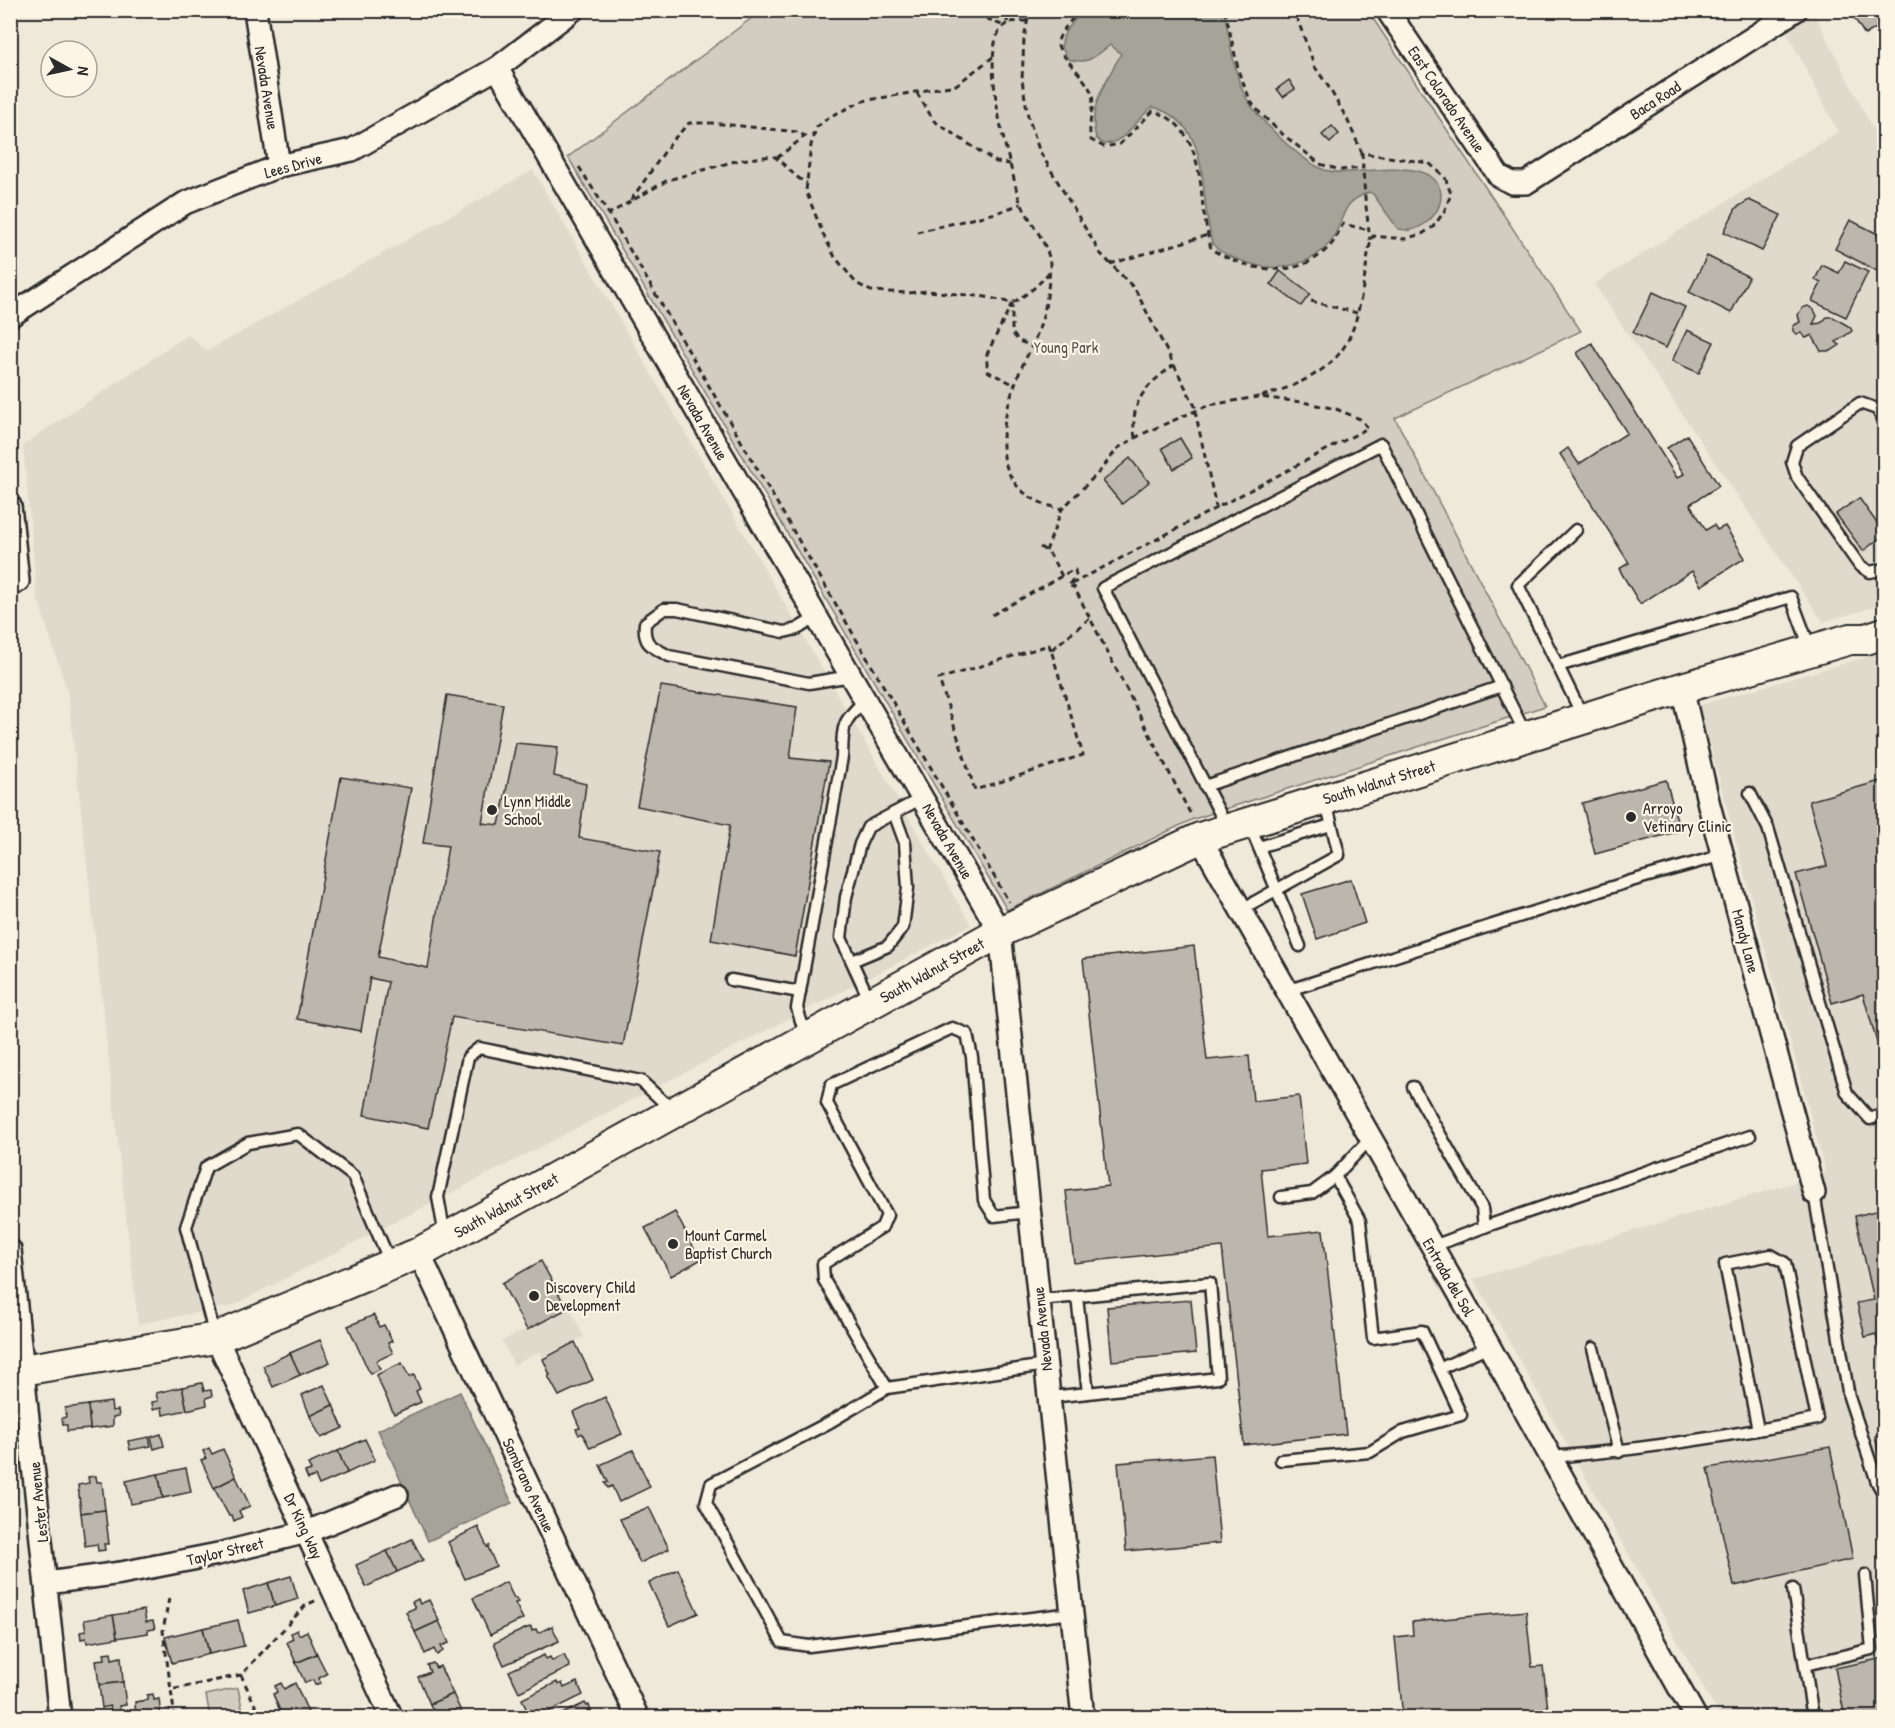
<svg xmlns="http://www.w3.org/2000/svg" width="1895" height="1728" font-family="'Patrick Hand',sans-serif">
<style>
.built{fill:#e0dacc}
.green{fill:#d2cdc0;stroke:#7e7c76;stroke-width:1.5}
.water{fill:#a6a399;stroke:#75736d;stroke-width:1.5}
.building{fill:#bcb7ac;stroke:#2b2b2b;stroke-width:1.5}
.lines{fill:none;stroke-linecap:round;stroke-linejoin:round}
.lane-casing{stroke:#2b2b2b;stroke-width:15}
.street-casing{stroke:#2b2b2b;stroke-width:26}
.secondary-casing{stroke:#2b2b2b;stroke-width:34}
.path{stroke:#2b2b2b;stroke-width:3;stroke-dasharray:6 4.5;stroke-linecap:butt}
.lane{stroke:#fcf5e5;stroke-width:10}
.street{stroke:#fcf5e5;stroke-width:21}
.secondary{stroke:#fcf5e5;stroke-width:30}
.poi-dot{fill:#2b2b2b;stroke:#fcf5e5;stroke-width:2}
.labels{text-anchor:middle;stroke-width:4.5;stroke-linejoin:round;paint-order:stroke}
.street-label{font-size:16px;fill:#2b2b2b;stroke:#fcf5e5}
.park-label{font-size:16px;fill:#555450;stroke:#fcf5e5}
.poi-label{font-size:16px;fill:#2b2b2b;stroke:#fcf5e5;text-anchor:start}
</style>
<rect width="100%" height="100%" fill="#efe9da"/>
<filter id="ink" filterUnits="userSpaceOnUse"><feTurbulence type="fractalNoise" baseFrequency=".0167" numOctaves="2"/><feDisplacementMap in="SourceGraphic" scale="12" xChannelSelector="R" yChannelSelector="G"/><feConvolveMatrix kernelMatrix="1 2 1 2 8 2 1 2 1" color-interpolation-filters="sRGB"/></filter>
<g filter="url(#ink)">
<g class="built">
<path d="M1814,13L1884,151V604L1823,622L1594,284L1838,132L1786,30Z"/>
<path d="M533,170L971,925L232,1306L138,1324L68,694L37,596L23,445L188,335L207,351Z"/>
<path d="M1884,652V1717H1720L1474,1279L1826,1173L1699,705Z"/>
<path d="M570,1308L584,1337L543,1357L540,1352L514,1365L502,1341Z"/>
</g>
<g class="green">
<path d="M761,11H1368L1581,331L1395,418L1545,706L1191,820L1007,910L568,157Z"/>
<path d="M238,1688L244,1717H210L206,1695Z"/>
</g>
<g class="water">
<path d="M1082,11H1224C1230,37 1232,66 1243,91C1252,114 1297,157 1320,168C1330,173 1340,173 1351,172C1372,171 1411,164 1429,175C1454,192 1436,224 1411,230C1407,231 1402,229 1398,229L1373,194L1369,192C1340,204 1347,213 1334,236C1320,262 1285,271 1258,266C1247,263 1218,254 1213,244C1210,240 1210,232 1209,227C1199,182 1210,124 1153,107C1135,119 1126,144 1103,144L1096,138C1087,107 1107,80 1121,54L1110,45C1095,57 1088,65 1068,59L1061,46L1065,32Z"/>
<path d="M460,1392L512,1503L428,1541L378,1430Z"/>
</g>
<g class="building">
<path d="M1240,10H1253L1246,15Z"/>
<path d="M1849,10H1884V23L1865,35Z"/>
<path d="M1289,80L1295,89L1283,97L1277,89Z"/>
<path d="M1332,126L1339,134L1330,143L1322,135Z"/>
<path d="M1749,200L1781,215L1762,251L1724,232L1736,208Z"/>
<path d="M1850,220L1884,237V261L1879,272L1835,249Z"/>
<path d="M1707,256L1749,277L1731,313L1689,292Z"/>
<path d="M1845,261L1868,272L1846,317L1812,301L1821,283L1815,280L1822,265L1839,273Z"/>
<path d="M1280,271L1310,294L1301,306L1271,284Z"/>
<path d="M1653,292L1685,307L1666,348L1633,333Z"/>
<path d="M1808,306L1814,310L1817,316L1813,324L1821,323L1827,317H1833L1850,327L1852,331L1836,342L1840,345L1831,351H1821L1812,335L1806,338L1801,333L1797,334L1793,331V326L1800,322L1798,315L1802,308Z"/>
<path d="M1687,330L1714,342L1699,373L1672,361Z"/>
<path d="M1592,343L1677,478L1684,474L1667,448L1687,435L1719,486L1690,504L1706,530L1714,525L1717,530L1725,526L1745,558L1701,586L1692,571L1640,604L1619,569L1629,563L1560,454L1568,448L1579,464L1627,433L1577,353Z"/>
<path d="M1180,438L1192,458L1174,469L1162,448Z"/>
<path d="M1130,458L1149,482L1122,504L1103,481Z"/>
<path d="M1859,498L1884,533V535L1863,551L1836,514Z"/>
<path d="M661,686L797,707L790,758L829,762L795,956L711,940L730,825L637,806Z"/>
<path d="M447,695L503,704L482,823L499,825L516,743L558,747L554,776L586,784L579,838L660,852L623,1046L452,1017L428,1128L364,1115L388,982L370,978L361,1031L297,1019L341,777L411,788L378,957L428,968L448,846L423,843Z"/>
<path d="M1666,780L1680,831L1595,854L1582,803Z"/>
<path d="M1884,780V1059L1882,1060L1863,994L1832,1003L1796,874L1827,866L1809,801Z"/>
<path d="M1351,879L1365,923L1317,939L1302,894Z"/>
<path d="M1194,946L1207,1060L1249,1056L1253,1101L1299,1096L1306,1164L1261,1169L1268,1236L1323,1230L1346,1434L1244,1445L1222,1247L1074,1263L1066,1191L1108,1186L1083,959Z"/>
<path d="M1884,1209V1372L1876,1334L1865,1337L1857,1303L1874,1300L1855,1216Z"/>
<path d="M675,1212L700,1260L671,1276L645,1228Z"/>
<path d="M541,1261L567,1309L527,1330L502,1283Z"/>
<path d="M1191,1300L1196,1353L1112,1361L1107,1307Z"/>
<path d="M374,1315L379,1327L384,1325L392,1341L388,1343L393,1353L376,1361L380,1369L370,1374L348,1326Z"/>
<path d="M320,1340L330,1362L300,1375L290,1353Z"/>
<path d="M575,1342L593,1380L559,1396L548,1376L550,1375L543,1359Z"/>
<path d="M290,1353L300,1375L273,1387L263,1366Z"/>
<path d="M402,1363L409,1377L414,1375L420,1389L416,1391L421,1402L394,1414L376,1375Z"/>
<path d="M202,1383L204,1391L211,1390L212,1396L206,1398L207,1405L187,1410L182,1387Z"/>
<path d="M324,1385L333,1405L310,1416L302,1395Z"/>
<path d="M182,1387L187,1410L163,1415L162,1407L153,1409L152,1402L158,1401L156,1393Z"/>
<path d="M605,1397L622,1434L590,1448L582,1433L579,1435L576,1429L580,1428L573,1412Z"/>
<path d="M111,1402L112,1411L118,1410L119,1416L113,1417V1426L90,1429L88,1405Z"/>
<path d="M88,1405L90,1429L67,1431V1425H63L62,1418L66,1417L65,1408Z"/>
<path d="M333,1405L343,1428L321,1438L310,1416Z"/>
<path d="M1884,1430V1478L1875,1436Z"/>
<path d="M161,1434L164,1446L154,1449L151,1437Z"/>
<path d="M149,1437L151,1446L130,1450L128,1441Z"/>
<path d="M365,1439L375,1460L347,1473L338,1451Z"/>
<path d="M1830,1447L1853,1559L1734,1586L1708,1468Z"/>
<path d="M209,1448L212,1454L223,1449L236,1477L214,1488L201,1460L206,1458L203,1451Z"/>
<path d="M633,1450L650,1487L619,1502L612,1486L608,1488L605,1483L608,1482L600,1465Z"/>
<path d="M338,1451L347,1473L319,1485L315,1476L308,1479L305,1472L311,1470L308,1464Z"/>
<path d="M1212,1455L1220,1543L1126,1551L1118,1463Z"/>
<path d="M186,1468L191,1492L163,1498L158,1474Z"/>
<path d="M158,1474L163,1498L131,1504L126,1481Z"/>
<path d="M96,1476L97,1482H102L105,1510L81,1513L78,1485L89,1483L88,1477Z"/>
<path d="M236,1477L250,1506L239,1511L242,1517L234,1521L232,1515L229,1516L214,1488Z"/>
<path d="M649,1507L669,1549L640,1563L620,1519Z"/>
<path d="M105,1510L109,1544H104L105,1550L98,1551L97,1544L85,1546L81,1513Z"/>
<path d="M478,1527L487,1547L490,1545L488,1547L496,1566L465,1579L448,1542Z"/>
<path d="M412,1539L423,1560L397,1572L387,1551Z"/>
<path d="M387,1551L397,1572L366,1587L356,1565Z"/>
<path d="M678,1569L698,1613L669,1626L649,1583Z"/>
<path d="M291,1576L298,1599L275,1606L268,1583Z"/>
<path d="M506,1582L514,1598H516L518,1602L515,1603L523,1619L490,1635L473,1598Z"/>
<path d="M268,1583L275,1606L249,1613L243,1591Z"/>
<path d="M418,1599L420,1604L429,1600L439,1621L415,1632L406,1612L415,1608L412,1602Z"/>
<path d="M144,1610L146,1622L153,1621L155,1629L148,1630V1633L117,1638L113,1615Z"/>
<path d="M1526,1611L1532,1667L1543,1666L1549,1718H1403L1395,1637L1413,1635L1412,1622Z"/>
<path d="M113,1615L117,1638L87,1643L86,1638L81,1639L80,1632L86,1631L84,1620Z"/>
<path d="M238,1620L244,1646L209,1654L203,1628Z"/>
<path d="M439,1621L449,1643L441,1646L443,1651L437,1655L434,1649L425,1654L415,1632Z"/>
<path d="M552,1626L559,1641L504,1665L494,1643L527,1628L531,1627L532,1631L536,1629L538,1633Z"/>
<path d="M203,1628L209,1654L172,1663L165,1637Z"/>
<path d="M297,1630L299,1635L307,1631L317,1654L296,1663L287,1642L293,1639L291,1633Z"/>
<path d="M111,1652L112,1659L121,1657L123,1682L99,1685L96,1660L105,1659L104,1653Z"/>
<path d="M317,1654L327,1674L319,1678L320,1683L315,1685L313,1680L305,1683L296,1663Z"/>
<path d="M544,1655L546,1659L550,1657L552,1661L564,1655L570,1667L519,1692L509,1671Z"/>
<path d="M1884,1658V1718H1845L1835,1668Z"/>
<path d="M433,1663L436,1668L440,1666L453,1694L430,1704L418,1677L430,1672L427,1665Z"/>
<path d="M123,1682L126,1705L119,1706L120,1712L111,1713L110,1706L102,1708L99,1685Z"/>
<path d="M557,1682L558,1685L562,1683L564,1688L577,1682L583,1695L536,1718H530L522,1699Z"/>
<path d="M281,1683L284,1689L295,1683L308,1712L298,1718H283L273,1694L277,1692L275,1686Z"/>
<path d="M153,1694L154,1700L159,1699L161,1718H136L135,1702L147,1700V1695Z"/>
<path d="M453,1694L464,1718H436L430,1704Z"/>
<path d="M585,1703L587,1706L589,1705L593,1718H554Z"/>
</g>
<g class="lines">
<g class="lane-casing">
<g id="lane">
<path d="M1884,421L1877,409L1860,403L1797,446L1792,462L1797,477L1859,565L1870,572L1884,569"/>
<path d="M1576,530L1518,585L1558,666L1791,597L1810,648"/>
<path d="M817,617L797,629L784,632L677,609H664L645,623C643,645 651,646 669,656L809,683L851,676"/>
<path d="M1558,666L1583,717"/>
<path d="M1205,786L1502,686"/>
<path d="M1750,793L1768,828L1847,1093L1870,1119L1884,1114"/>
<path d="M1250,826L1300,946"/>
<path d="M1227,827L1103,588L1381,444L1525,733"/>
<path d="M1259,847L1331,825"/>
<path d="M1240,910L1339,855L1326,802"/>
<path d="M852,961L888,946L903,927L908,888L905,843L894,813"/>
<path d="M731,980L800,992"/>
<path d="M1286,991L1631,881L1723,855"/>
<path d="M870,1001L841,938L846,897L860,844L868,827L922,798"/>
<path d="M806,1037L797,1008L842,757C843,725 841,723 865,700"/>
<path d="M1413,1087L1482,1208L1484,1227"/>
<path d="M1814,1193L1849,1397L1877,1482L1884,1495"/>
<path d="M1281,1197L1312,1193L1335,1176L1370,1139"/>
<path d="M445,1236L438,1197L468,1057L479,1048L641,1081L672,1110"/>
<path d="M1431,1247L1484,1227L1750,1136"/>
<path d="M1039,1300L1210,1283L1218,1378L1088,1393"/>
<path d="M215,1336L186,1227L206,1167L248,1143L298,1134L353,1176L390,1262"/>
<path d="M1593,1348L1619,1452"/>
<path d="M1046,1365L887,1388L830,1422L711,1484L706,1503L782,1642L809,1646L1072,1613"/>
<path d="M1441,1368L1489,1346"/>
<path d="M887,1388L824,1280L823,1264L882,1227L887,1215L827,1103L831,1085L952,1028L967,1034L972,1057L984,1200L994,1216L1030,1212"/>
<path d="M1050,1397L1088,1393L1077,1297"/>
<path d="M1551,1457C1641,1450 1729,1436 1817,1419L1785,1263L1771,1255L1725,1264L1758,1430"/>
<path d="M1281,1460L1370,1452L1403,1432L1461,1415L1422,1331L1373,1338L1360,1221L1335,1176"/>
<path d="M1793,1589L1813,1718"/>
<path d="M1805,1665L1872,1649L1865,1575"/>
</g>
</g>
<g class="street-casing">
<g id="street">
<path d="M255,10L279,166"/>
<path d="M1387,10L1499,176L1512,183H1526L1796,10"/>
<path d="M497,68L1000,932L1083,1718"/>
<path d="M10,316L185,203L279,166L352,150L497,68L573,10"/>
<path d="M10,506L18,581L10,586"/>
<path d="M1682,688L1709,805L1814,1193"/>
<path d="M1200,838L1489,1346L1696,1718"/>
<path d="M10,1250L60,1718"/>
<path d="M419,1253L638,1718"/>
<path d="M215,1335L392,1718"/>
<path d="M47,1583L121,1573L218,1554L307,1532L397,1495"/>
</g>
</g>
<g class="secondary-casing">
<path id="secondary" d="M10,1372L216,1338L419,1253L1000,932L1200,838L1682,688L1850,639H1866L1884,633"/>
</g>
<g class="path">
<path d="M967,10L1004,26"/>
<path d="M1001,10L1008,22"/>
<path d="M1033,10L1028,18L1024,39L1022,80L1028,116L1039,150L1100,253L1135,289L1197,410"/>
<path d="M1080,10C1073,19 1061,30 1058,41C1055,54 1088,77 1092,95C1095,106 1087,123 1091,140L1104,147L1120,144L1153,111C1195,123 1200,170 1203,208C1205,221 1208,236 1211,249C1248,271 1295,281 1328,248C1335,242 1338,232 1343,224L1369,230"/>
<path d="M1225,10L1239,73L1251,102L1260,113L1280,132L1320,164L1340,170L1362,168"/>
<path d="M1027,21L1008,22C1004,26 999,30 997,36C985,70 1004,144 1014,179C1016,188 1018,198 1022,205C1030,222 1051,247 1050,267C1049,283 1047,301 1043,316C1038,336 1028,353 1020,371C997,428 986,494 1062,509"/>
<path d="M993,57L956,85L863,101L829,117L817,127L811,145L806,191L823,234L835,257L856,283L871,291L908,293L928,291L986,297L1012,303C1028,294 1039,285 1050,271"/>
<path d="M917,93L934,121L996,162L1010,164"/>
<path d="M1362,153L1365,198L1370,240"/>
<path d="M777,158L805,136L814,135"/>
<path d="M579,167L609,214L1009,902"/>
<path d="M631,200L672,141L689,123H712L798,132L805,136"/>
<path d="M607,215L668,180L739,160L773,156C786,164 793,177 807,183"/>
<path d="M917,232L996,213L1021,204"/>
<path d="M1110,264L1208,235"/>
<path d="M1311,301L1357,313"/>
<path d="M1012,303L987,354V371L1015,385"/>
<path d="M1012,303V333L1019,341L1032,346"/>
<path d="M1262,396C1291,388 1328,373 1344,347C1356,329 1360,303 1364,281C1367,266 1367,250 1373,236L1404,239L1422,234L1433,227L1444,212L1451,194L1445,177L1429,163L1362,153L1347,119L1328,86L1315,67L1294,10"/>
<path d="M1195,411L1216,507"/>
<path d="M1135,438C1129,402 1146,385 1174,365"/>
<path d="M1040,547L1049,553L1062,576"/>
<path d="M1046,551L1062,509L1100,471L1118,448L1142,434L1209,405L1258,397L1302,402L1336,409L1360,419L1368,428L1068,586"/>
<path d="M992,615L1069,572L1075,570L1076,575L1068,586L1074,587L1192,817"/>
<path d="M1051,650L1049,645L939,679L975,790L1083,755L1051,650L1090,618"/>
<path d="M169,1598L163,1631L171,1690"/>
<path d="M175,1718L171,1690L241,1675"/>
<path d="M261,1718L241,1675L306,1605L317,1600"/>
</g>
<use href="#lane" class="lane"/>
<use href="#street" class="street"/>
<use href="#secondary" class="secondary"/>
</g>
</g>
<g class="poi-dot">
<circle cx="492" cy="810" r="6"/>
<circle cx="1631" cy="817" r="6"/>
<circle cx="673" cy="1244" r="6"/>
<circle cx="534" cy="1296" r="6"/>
</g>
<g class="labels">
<g class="street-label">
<text transform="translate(267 88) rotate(81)" y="6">Nevada Avenue</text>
<text transform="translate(1447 99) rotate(56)" y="6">East Colorado Avenue</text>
<text transform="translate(1655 100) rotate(-33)" y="6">Baca Road</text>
<text transform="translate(293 165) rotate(-15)" y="6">Lees Drive</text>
<text transform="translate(703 422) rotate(60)" y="6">Nevada Avenue</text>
<text transform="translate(1379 782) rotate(-17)" y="6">South Walnut Street</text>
<text transform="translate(948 841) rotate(60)" y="6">Nevada Avenue</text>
<text transform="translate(1746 941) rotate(75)" y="6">Mandy Lane</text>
<text transform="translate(932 970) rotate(-29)" y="6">South Walnut Street</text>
<text transform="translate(506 1205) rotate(-29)" y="6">South Walnut Street</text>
<text transform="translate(1449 1277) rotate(60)" y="6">Entrada del Sol</text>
<text transform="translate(1042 1329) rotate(-96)" y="6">Nevada Avenue</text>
<text transform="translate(529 1485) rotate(65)" y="6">Sambrano Avenue</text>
<text transform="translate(38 1502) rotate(-96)" y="6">Lester Avenue</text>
<text transform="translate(304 1526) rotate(65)" y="6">Dr King Way</text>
<text transform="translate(225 1551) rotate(-13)" y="6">Taylor Street</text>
</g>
<g class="park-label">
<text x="1066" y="353">Young Park</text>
</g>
<g class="poi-label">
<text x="504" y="807">Lynn Middle<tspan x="504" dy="18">School</tspan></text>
<text x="1643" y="814">Arroyo<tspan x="1643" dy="18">Vetinary Clinic</tspan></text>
<text x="685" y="1241">Mount Carmel<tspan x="685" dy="18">Baptist Church</tspan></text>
<text x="546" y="1293">Discovery Child<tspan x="546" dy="18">Development</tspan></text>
</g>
</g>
<rect width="1895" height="1728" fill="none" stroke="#fcf5e5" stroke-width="36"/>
<rect x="18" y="18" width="1859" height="1692" fill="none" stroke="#2b2b2b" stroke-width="2" filter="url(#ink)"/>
<g transform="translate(69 69) rotate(98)"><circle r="28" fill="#fcf5e5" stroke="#a8a49b" stroke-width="1.5"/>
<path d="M0-4.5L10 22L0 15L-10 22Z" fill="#2b2b2b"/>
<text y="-9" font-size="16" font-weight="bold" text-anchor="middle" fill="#2b2b2b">N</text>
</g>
</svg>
